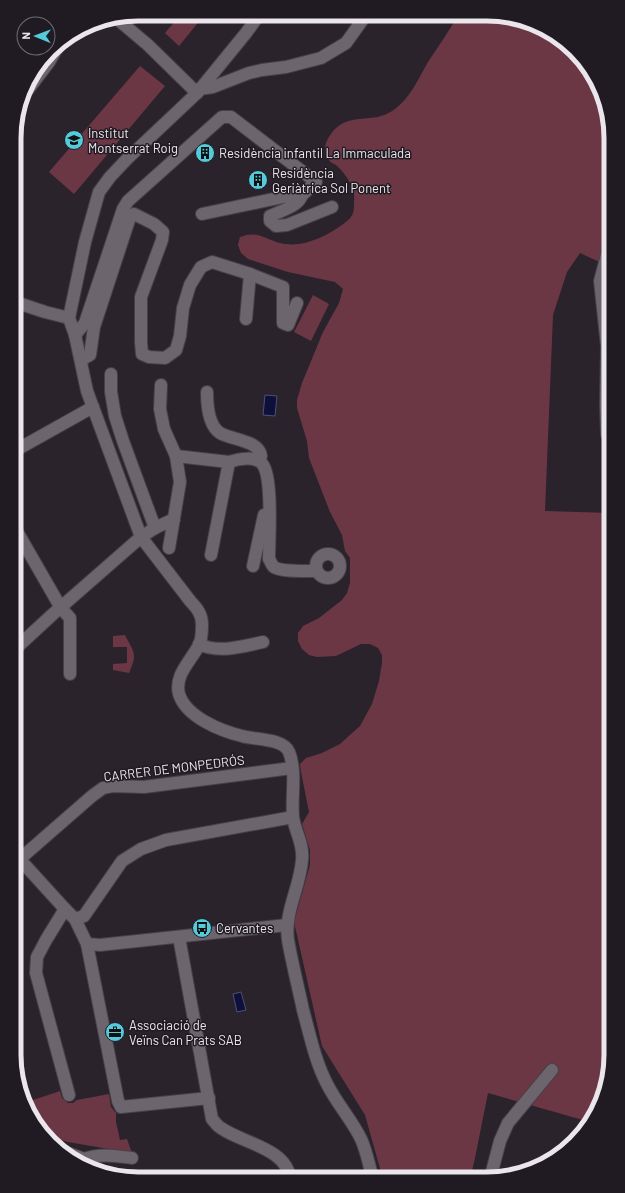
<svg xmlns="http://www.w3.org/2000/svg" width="625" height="1193" font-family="Barlow,sans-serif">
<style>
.green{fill:#6b3745}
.water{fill:#0e103c;stroke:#505071}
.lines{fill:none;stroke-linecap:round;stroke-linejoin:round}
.street-casing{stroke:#464148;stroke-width:14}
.street{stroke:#6c656e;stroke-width:12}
.labels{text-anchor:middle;stroke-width:3;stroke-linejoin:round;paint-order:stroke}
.poi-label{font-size:13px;fill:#ebe6ec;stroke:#201a22;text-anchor:start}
.street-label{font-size:13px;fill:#ebe6ec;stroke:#201a22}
.rim{fill:none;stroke:#ebe6ec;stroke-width:5}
</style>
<rect width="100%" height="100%" fill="#2a232c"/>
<g class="green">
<path d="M181,14H205L179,46L165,33Z"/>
<path d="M458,16H511L569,45L605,98L611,138V331L606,282V265L580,253L567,272L553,315L545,511L611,513V1064L602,1102L590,1122L488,1093L475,1158L470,1179H383L365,1115L322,1046L294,922L310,865V850L302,824L309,812L301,772L300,764L306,758L322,753L340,744L360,726L372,704L379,681L382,663V655L378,648L370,644H361L336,656L317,657L309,655L302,649L298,641V633L303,626L319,618L342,600L347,593L350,583V558L345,551L342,535L330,512L309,458L307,441L297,408V400L302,383L323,332L339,303L343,289L335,282L288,272L248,259L241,253L238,245L240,237C258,230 264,239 280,243C303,249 330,235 347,221C353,216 354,212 354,205C354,200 355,195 353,190C351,182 343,171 336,165C334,164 330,162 329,160C325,156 324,148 326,143C343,106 370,128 395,109C411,97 418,79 428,62C438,47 448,32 458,16Z"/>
<path d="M140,66L165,86L74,194L49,172Z"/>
<path d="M313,295L329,304L311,341L294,332Z"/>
<path d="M125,635C134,653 138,653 129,673L113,670V664L127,663V647H113V636Z"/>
<path d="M60,1091L62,1098L68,1103H73L77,1100L109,1094L111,1107L116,1113V1122L120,1140L127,1139L132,1153L68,1142L48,1136L31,1111L33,1100Z"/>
</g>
<g class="water">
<path d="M265,395L277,396L275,416L263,415Z"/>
<path d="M241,992L246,1010L237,1012L233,994Z"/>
</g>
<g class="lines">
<g class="street-casing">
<g id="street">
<path d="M116,18L148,45L197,93"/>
<path d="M199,89L213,87L249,73L262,70L286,67L321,58L346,43L366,15"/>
<path d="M23,96L49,62L61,41"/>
<path d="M202,214L297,194L302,195C298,207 280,211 270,216V221L276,226L287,225L332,207"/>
<path d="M15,302L45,312L69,318"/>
<path d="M69,318L75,335L87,391L141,537L191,602C198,609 202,615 202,625C202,632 202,639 199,645C191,661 174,675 179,694C186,717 221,731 242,736C255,740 283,738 289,752C297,772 291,796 293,817C295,832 304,844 302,860C300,888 284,912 288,940C292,963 298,986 303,1010C310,1035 315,1061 327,1084C337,1104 352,1120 361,1139C367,1152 369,1166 373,1179"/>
<path d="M69,318L85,242L99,192L110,177L127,159L197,93L246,33L259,15"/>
<path d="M246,319L250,274"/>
<path d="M75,335L85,323L123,209L128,201L222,117H231L316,182L302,195"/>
<path d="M81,360L90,355L94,327L130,217L134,214L154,224L163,232L162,240L141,297V342L142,354L149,357L165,358L176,350L180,336L183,308L190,285L201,267L212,262L250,274L283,287V323L288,325L297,303"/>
<path d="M111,374V392L115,416L123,441L155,528"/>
<path d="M161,385L160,409L164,429L176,456L180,482L169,548"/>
<path d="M207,392C207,405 208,425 220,433C232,440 259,440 261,456L256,460"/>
<path d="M611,445L607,434L606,405L607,346L600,281L608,251L611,248"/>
<path d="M15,448L18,449L93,407"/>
<path d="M176,456L229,462L211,555"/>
<path d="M229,462C238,459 257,455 263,465C273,479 269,540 269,559C271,562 272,566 274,567C281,572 307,571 316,571"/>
<path d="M15,528L61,608L70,618V674"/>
<circle cx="328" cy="566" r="12"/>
<path d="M253,566L264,515"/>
<path d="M199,644C219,654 243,646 263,642"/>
<path d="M14,650L53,614L141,537L155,528L174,519"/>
<path d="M14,853L65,909L75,919L87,944L118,1101L121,1107L209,1098"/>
<path d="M14,864L92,796L103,788L113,786L144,787L292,768"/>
<path d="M65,909L46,940L37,957L36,973L69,1095"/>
<path d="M75,919L84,916L122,861L141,849L166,840L293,817"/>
<path d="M179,937L212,1119C215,1122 217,1126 221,1128C242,1143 286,1148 290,1178"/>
<path d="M87,944L100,945L287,925"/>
<path d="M57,1149L84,1159L87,1162V1168"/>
<path d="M84,1159C100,1153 116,1156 132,1158"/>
<path d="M490,1179L500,1141L508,1123L552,1070"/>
</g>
</g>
<use href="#street" class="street"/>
</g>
<defs>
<g id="school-disc" transform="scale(1)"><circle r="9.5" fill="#53cbda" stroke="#201a22"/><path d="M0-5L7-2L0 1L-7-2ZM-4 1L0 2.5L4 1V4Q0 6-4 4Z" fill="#111"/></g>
<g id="building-disc" transform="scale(1)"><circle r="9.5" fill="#53cbda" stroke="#201a22"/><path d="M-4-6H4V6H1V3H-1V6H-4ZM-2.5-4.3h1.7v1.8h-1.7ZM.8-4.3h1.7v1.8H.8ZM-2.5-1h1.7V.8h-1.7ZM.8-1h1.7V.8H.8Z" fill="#111"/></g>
<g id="bus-disc" transform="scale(1)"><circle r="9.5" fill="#53cbda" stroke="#201a22"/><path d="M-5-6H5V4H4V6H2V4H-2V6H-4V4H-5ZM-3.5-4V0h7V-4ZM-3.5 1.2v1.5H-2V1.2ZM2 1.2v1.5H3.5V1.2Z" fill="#111"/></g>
<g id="office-disc" transform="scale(1)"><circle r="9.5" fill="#53cbda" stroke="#201a22"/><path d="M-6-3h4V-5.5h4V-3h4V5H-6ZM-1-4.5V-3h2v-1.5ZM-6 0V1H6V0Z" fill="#111"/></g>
</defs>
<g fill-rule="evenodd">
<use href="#school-disc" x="74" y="140"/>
<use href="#building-disc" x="205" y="153"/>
<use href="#building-disc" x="258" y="180"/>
<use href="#bus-disc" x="202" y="928"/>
<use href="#office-disc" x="115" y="1032"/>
</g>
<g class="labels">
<g class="poi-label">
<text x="88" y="138">Institut<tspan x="88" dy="15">Montserrat Roig</tspan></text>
<text x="219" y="158">Residència infantil La Immaculada</text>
<text x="272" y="178">Residència<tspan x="272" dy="15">Geriàtrica Sol Ponent</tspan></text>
<text x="216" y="933">Cervantes</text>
<text x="129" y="1030">Associació de<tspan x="129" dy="15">Veïns Can Prats SAB</tspan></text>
</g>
<g class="street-label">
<text transform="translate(174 768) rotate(-7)" y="5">CARRER DE MONPEDRÓS</text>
</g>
</g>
<path d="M0 0H625V1193H0ZM138 21H487A117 117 0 0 1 604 138V1055A117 117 0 0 1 487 1172H138A117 117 0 0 1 21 1055V138A117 117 0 0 1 138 21Z" fill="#201a22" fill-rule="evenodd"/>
<path class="rim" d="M138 21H487A117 117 0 0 1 604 138V1055A117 117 0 0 1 487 1172H138A117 117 0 0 1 21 1055V138A117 117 0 0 1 138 21Z"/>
<g transform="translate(36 36) rotate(271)"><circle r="19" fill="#201a22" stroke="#716c73"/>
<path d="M0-3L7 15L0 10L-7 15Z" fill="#53cbda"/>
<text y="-6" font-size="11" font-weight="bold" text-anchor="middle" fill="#ebe6ec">N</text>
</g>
</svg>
